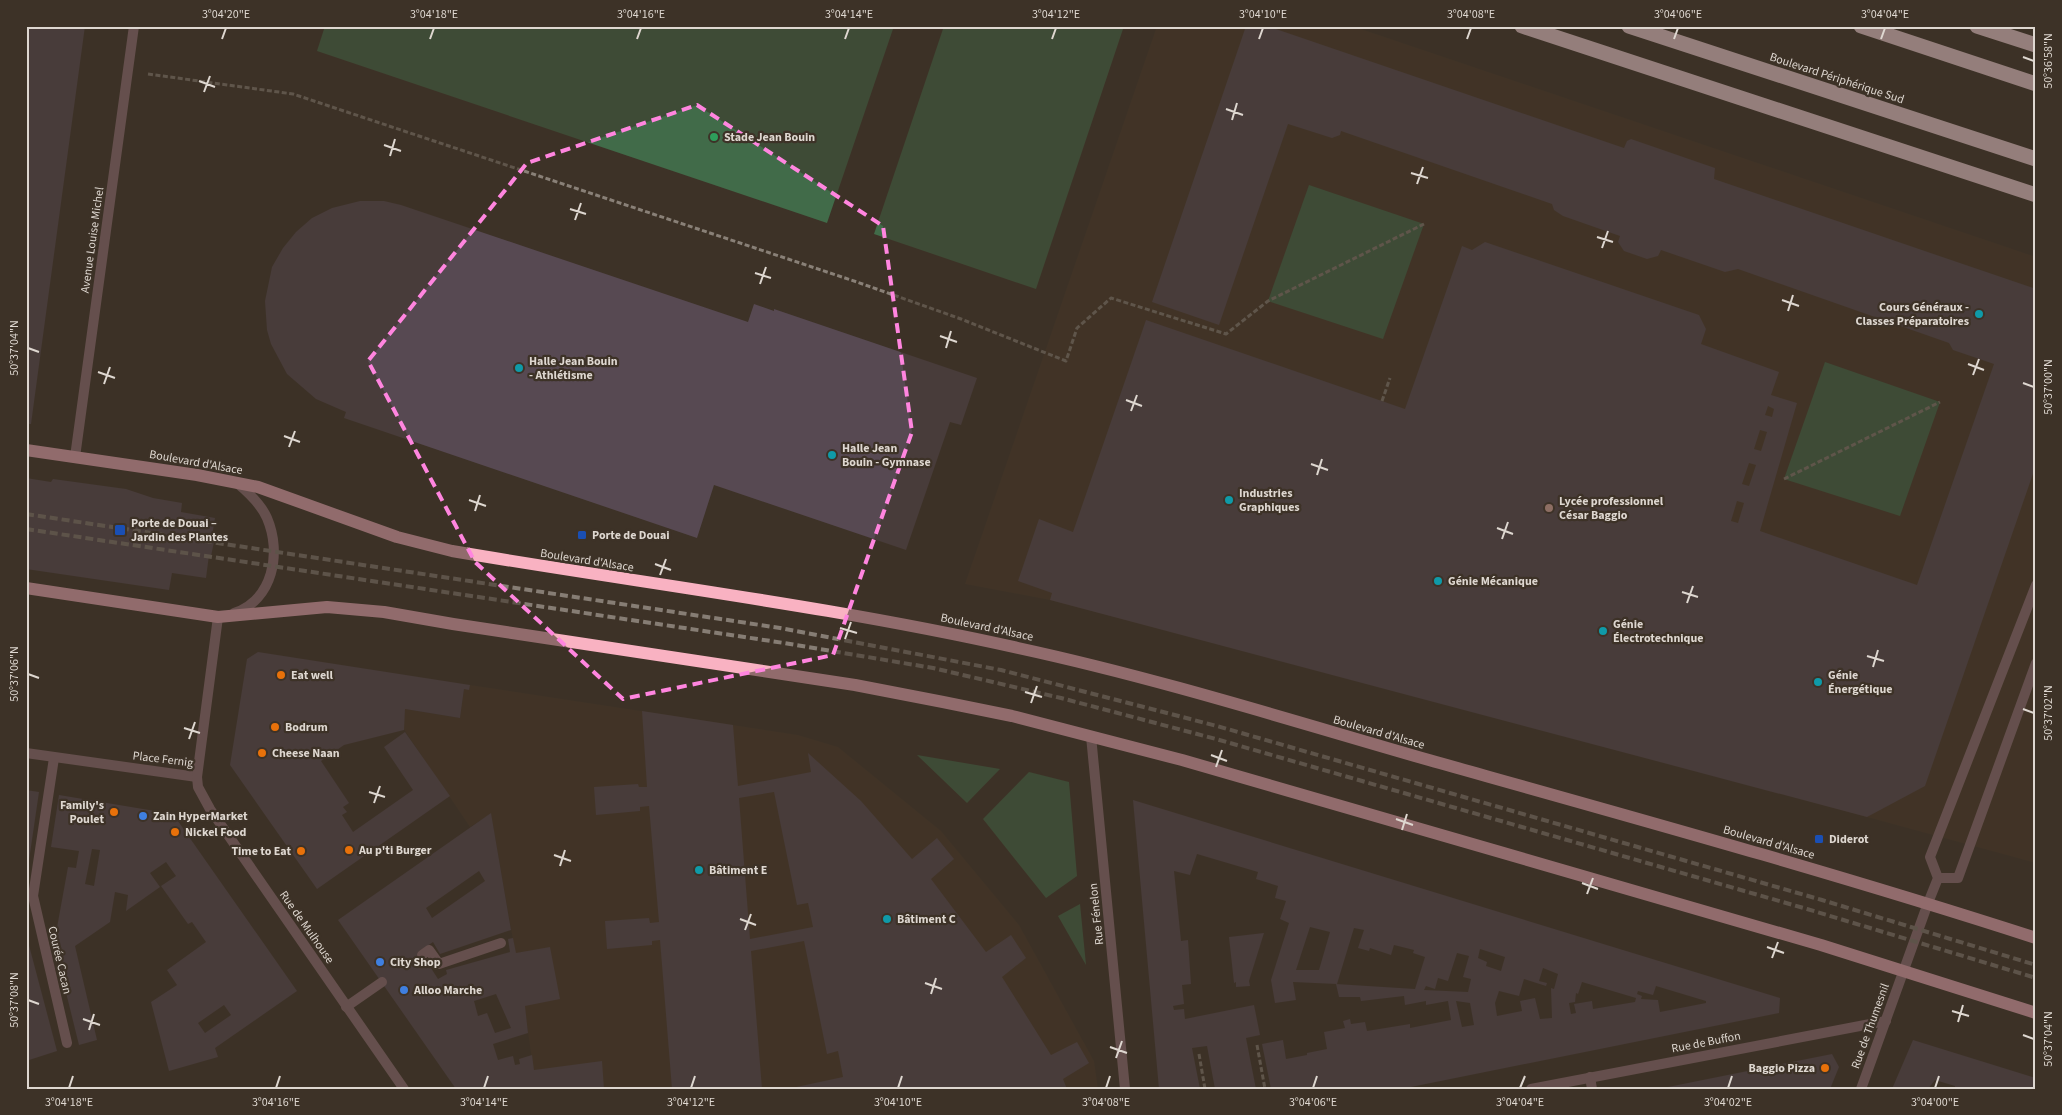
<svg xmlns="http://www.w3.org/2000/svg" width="2062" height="1115" font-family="'Source Sans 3',sans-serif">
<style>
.built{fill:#473727}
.green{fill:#416b49}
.building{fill:#574952;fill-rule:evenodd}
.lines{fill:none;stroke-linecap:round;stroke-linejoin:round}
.path{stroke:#898077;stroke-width:3;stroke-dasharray:5 2.5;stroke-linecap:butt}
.service{stroke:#97747c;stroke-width:10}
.pedestrian{stroke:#97747c;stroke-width:10}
.minor{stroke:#97747c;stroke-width:10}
.primary{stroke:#f9b2c2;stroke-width:12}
.motorway{stroke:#fedce2;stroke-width:15}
.rail{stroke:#867d74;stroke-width:4;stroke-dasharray:8 4;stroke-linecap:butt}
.marked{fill:none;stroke:#ff85df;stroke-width:4;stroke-dasharray:10 6;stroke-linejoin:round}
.ticks{fill:none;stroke:#ded7d0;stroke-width:2}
.leisure-dot{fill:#2e9e5b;stroke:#3d3227;stroke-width:2}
.culture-dot{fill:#0f9aa8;stroke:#3d3227;stroke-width:2}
.education-dot{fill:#8d6e63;stroke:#3d3227;stroke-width:2}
.transit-dot{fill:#1a4fb4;stroke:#3d3227;stroke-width:2}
.food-dot{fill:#e8710a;stroke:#3d3227;stroke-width:2}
.shop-dot{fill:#3f7fe0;stroke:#3d3227;stroke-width:2}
.labels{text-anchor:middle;stroke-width:4.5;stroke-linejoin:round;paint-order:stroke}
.street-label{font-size:12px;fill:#ded7d0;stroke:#3d3227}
.poi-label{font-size:12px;font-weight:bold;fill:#ded7d0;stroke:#3d3227;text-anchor:start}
.neatline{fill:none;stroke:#ded7d0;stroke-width:2}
.ticks-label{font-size:12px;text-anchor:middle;fill:#ded7d0}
</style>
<rect width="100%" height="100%" fill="#3d3227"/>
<g class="built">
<path d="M1157,26H1352L2036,257V863L1650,758L1050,600L965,584Z"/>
<path d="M470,685L798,735L838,747L941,831L1019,925L1094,1061L1098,1089H536L524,1003L491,814L470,827L403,728L405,709L460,718L464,689H468Z"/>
</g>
<g class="green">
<path d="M325,26H894L827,223L317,51Z"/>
<path d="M944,26H1124L1036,289L874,234Z"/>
<path d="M1309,185L1424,224L1383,339L1268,301Z"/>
<path d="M1825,362L1940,402L1900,516L1784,479Z"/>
<path d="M917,755L1000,769L967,803Z"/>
<path d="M1029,772L1069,782L1077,876L1046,898L983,819Z"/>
<path d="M1080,904L1086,965L1058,916Z"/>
</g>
<g class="building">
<path d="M26,26L39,28V26H85L31,424H26Z"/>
<path d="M1246,26H1267L1624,148L1627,141L1631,139L1715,168L1714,179L2036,289V465L1925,786L1867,817L1050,600L1052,593L1018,581L1039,519L1073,532L1146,320L1405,409L1462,246L1472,250L1485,242L1699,315L1706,329L1701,344L1779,372L1771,395L1797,403L1760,531L1917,585L1994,364L1953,350L1949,343L1738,269L1725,272L1661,250L1658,256L1647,259L1624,251L1618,242L1620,236L1563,216L1554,210L1552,204L1341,131L1340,135L1332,138L1288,124L1219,325L1152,302ZM1768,406L1774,409L1772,417L1765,415ZM1760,430L1767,432L1761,451L1754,449ZM1749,463L1756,465L1749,486L1742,484ZM1737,501L1744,503L1738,523L1731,521Z"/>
<path d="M360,201H384L401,205L748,322L754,304L774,311V309L977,378L961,425L950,422L906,550L714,485L697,538L344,418L346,412L316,399L287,374L271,344L267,330L265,301L272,267L283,248L296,232L312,218L332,208Z"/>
<path d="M26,478L51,482L53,479L126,489L153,498L182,503L181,512L215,518L211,542H214L211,556L209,555L206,578L172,573L169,590L26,569Z"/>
<path d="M258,652L470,685L469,690L464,689L460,718L405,709L404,730L344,745L321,761L349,803L343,807L347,812L342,815L353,832L413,790L384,747L405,732L450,796L317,889L230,765L247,659Z"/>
<path d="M642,711L733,725L738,786L811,772L808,753L861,801L912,859L937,838L954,859L931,879L986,952L1011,935L1026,958L1002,977L1051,1055L1077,1042L1089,1063L1063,1079L1067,1089H787L843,1077L838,1051L827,1054L804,941L751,951L762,1089H672L660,940L652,941V945L607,949L605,921L649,918L650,923L659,922L649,806L640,807V811L596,815L594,787L638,784L639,787H647ZM774,792L797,905L808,903L813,927L750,939L739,798Z"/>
<path d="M26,790L39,792L28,867H26Z"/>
<path d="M59,795L173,814L297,991L215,1048L218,1057L169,1071L151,1002L177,985L167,970L206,942L192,922L188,924L161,886L176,876L166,862L150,873L160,887L126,911L128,895L115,892L110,922L75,946L97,1040L79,1045L54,944L68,867L76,868L79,851L51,847ZM92,849L100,850L94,886L85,884ZM224,1005L231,1015L205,1033L198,1023Z"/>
<path d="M1133,800L1780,998L1779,1013L1401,1089H1271L1262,1044L1283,1040L1286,1059L1307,1055V1053L1327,1049L1324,1032L1345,1028L1343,1021L1350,1019L1351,1024L1365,1022L1367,1031L1410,1024V1028L1451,1020L1448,1001L1426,1005V1001L1405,1005L1404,996L1361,1001L1360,997H1339L1336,984L1415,989L1425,957L1413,953L1414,950L1394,945L1391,955L1370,948L1369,951L1358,948L1364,930L1354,928L1337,984L1293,982L1296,1000L1275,1003L1271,980L1289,923L1280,919L1286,901L1275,898L1278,886L1256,879L1258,872L1197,854L1190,875L1174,871L1181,941L1188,940L1191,984L1182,985L1184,1004L1173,1006L1174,1010L1184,1009L1185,1019L1254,1005L1260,1035L1246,1038L1256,1089H1215L1207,1046L1192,1048L1200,1089H1159ZM1310,927L1330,932L1319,970H1296ZM1480,949L1505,957L1501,971L1486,966L1487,962L1478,958ZM1457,953L1469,956L1463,977L1471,979L1468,992L1424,990L1426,986L1435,989L1438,978L1448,981ZM1543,968L1558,974L1554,989L1551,988L1552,1018L1540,1019L1535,998L1520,1001L1522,1011L1497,1016L1495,1003L1499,991L1519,996L1524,979L1546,986L1547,983L1539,981ZM1582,982L1636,998L1635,1002L1593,1009L1592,1001L1574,1004L1576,1013L1571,1014L1569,1003L1575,1002L1576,993L1578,994ZM1656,986L1706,1001V1003L1660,1012L1658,1000L1641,999L1642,996L1637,994L1638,991L1653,995ZM1456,1001L1470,1003L1474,1025L1462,1027Z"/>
<path d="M491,813L511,930L440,954L433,942L420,951L438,979L447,974L446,970L510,952L508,939L513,938L516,953L550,947L560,999L525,1006L528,1033L493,1044L498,1060L513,1056L515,1065L520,1064L519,1059L532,1055L534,1070L602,1061L604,1089H456L338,920ZM479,871L485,881L432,918L426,908ZM496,994L511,1028L495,1033L487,1013L478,1016L474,1001Z"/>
<path d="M1264,933L1249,981L1250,986L1236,987V982L1234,983L1229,937Z"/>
<path d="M26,934L57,1051L26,1061Z"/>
<path d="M1913,1040L2036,1078V1089H1955V1086L1935,1080L1928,1089H1892Z"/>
<path d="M1832,1054L1839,1067L1830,1089H1658Z"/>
</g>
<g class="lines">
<g class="path">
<path d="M148,74L293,94L857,282L961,319L1066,361L1077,328L1111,298L1226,334L1268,301L1424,224"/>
<path d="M1382,401L1390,378"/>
<path d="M1784,479L1940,402"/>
<path d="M1257,1045L1265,1089"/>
<path d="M1199,1054L1205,1089"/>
</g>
<g class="service">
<path d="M234,613C273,600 282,553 267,518C261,504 249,493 237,483"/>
<path d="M54,758L33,896L67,1043"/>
<path d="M1938,878H1958L2036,663"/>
<path d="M1928,903L1938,878L1930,857L2036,585"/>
<path d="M422,955L429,950L439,964L501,943"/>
<path d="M346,1007L382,982"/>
<path d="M1590,1077L1592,1089"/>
</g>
<path class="pedestrian" d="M26,753L197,777"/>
<g class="minor">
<path d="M75,457L134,26"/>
<path d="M218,617L197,777L198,787L210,809L404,1089"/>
<path d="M1091,736L1125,1089"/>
<path d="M1531,1089L1886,1021"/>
<path d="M1861,1089L1928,903"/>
</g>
<g class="primary">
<path d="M26,450L197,475L258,487L397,537L452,551C640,583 831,606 1018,648C1157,678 1293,721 1429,760C1632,817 1835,873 2036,938"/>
<path d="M26,588L218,617L327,607L384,612L453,624L855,685L943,702L1012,716L1182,760L1821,945L2036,1013"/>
</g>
<g class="motorway">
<path d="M1522,26L2036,195"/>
<path d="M1629,26L2036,159"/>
<path d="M1861,26L2036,84"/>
<path d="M1977,26L2036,45"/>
</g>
<g class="rail">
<path d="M26,514L780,628L1001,670L1217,726L1822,900L2036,965"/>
<path d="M26,529L784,643L933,668L1061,698L1216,739L1807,909L2036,978"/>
</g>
</g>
<path d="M0 0H2062V1115H0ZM697,105L883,226L912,432L833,655L623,699L475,562L368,361L527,163Z" fill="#3d3227" fill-opacity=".55" fill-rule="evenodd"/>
<path class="marked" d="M697,105L883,226L912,432L833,655L623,699L475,562L368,361L527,163Z"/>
<path class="ticks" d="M222,39L226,28M430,39L434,28M637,39L641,28M845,39L849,28M1052,39L1056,28M1259,39L1263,28M1467,39L1471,28M1674,39L1678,28M1881,39L1885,28M2023,57L2034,61M199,81L215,87M204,92L210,76M1226,109L1243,115M1232,120L1237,103M384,145L401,151M390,156L395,139M1411,173L1428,178M1417,184L1423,167M570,209L586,214M575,220L581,203M1597,237L1613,242M1602,248L1608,231M755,273L771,278M760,284L766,267M1782,300L1799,306M1788,311L1793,295M940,336L957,342M28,348L39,352M946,348L951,331M1968,364L1984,370M98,372L115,378M1973,375L1979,359M2023,383L2034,387M104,384L110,367M1126,400L1142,406M1131,411L1137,395M284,436L300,442M289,447L295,431M1311,464L1328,470M1317,475L1322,459M469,500L486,506M475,511L480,495M1497,528L1513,534M1502,539L1508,522M655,564L671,570M660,575L666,559M1682,592L1698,597M1687,603L1693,586M840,628L857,633M845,639L851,622M1867,656L1884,661M1873,667L1878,650M28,674L39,678M1025,692L1042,697M1031,703L1037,686M2023,709L2034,713M184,728L200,733M189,739L195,722M1211,755L1227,761M1216,767L1222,750M369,792L385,797M374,803L380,786M1396,819L1413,825M1402,830L1407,814M554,855L571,861M560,866L565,850M1582,883L1598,889M1587,894L1593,878M740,919L756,925M745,930L751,914M1767,947L1784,953M1772,958L1778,942M925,983L942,989M931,994L936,978M28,1000L39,1004M1952,1011L1969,1016M83,1019L100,1025M1958,1022L1963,1005M89,1030L94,1014M2023,1035L2034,1039M1110,1047L1127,1053M1116,1058L1122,1041M69,1088L73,1076M276,1088L280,1076M484,1088L488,1076M691,1088L695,1076M898,1088L902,1076M1106,1088L1110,1076M1313,1088L1317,1076M1520,1088L1525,1076M1728,1088L1732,1076M1935,1088L1939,1076"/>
<circle class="leisure-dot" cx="714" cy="137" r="5"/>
<g class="culture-dot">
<circle cx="1979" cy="314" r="5"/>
<circle cx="519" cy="368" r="5"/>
<circle cx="832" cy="455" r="5"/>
<circle cx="1229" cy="500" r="5"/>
<circle cx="1438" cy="581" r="5"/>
<circle cx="1603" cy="631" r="5"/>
<circle cx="1818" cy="682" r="5"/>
<circle cx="699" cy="870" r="5"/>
<circle cx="887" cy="919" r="5"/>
</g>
<circle class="education-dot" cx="1549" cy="508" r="5"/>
<g class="transit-dot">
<rect x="114" y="524" width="12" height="12" rx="2.5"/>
<rect x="577" y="530" width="10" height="10" rx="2.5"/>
<rect x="1814" y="834" width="10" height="10" rx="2.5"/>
</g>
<g class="food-dot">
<circle cx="281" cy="675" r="5"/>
<circle cx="275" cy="727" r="5"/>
<circle cx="262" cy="753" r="5"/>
<circle cx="114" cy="812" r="5"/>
<circle cx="175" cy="832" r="5"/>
<circle cx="349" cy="850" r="5"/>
<circle cx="301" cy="851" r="5"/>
<circle cx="1825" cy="1068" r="5"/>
</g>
<g class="shop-dot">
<circle cx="143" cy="816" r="5"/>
<circle cx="380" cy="962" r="5"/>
<circle cx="404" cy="990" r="5"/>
</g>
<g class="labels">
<g class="street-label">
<text transform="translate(1837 78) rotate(18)" y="4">Boulevard Périphérique Sud</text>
<text transform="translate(92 240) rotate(-82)" y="4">Avenue Louise Michel</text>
<text transform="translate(196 462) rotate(10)" y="4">Boulevard d'Alsace</text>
<text transform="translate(587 560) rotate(9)" y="4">Boulevard d'Alsace</text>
<text transform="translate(987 627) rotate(12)" y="4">Boulevard d'Alsace</text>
<text transform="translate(1379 732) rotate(16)" y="4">Boulevard d'Alsace</text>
<text transform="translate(163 759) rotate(7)" y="4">Place Fernig</text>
<text transform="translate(1769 842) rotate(16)" y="4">Boulevard d'Alsace</text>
<text transform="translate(1096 914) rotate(-96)" y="4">Rue Fénelon</text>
<text transform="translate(307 927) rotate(55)" y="4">Rue de Mulhouse</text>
<text transform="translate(60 960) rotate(77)" y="4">Courée Cacan</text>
<text transform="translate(1870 1026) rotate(-70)" y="4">Rue de Thumesnil</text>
<text transform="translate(1706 1042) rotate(-11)" y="4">Rue de Buffon</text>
</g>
<g class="poi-label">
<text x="724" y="141">Stade Jean Bouin</text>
<text x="1969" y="311" text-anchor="end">Cours Généraux -<tspan x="1969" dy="14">Classes Préparatoires</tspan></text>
<text x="529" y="365">Halle Jean Bouin<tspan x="529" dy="14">- Athlétisme</tspan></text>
<text x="842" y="452">Halle Jean<tspan x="842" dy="14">Bouin - Gymnase</tspan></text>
<text x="1239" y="497">Industries<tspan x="1239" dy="14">Graphiques</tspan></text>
<text x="1559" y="505">Lycée professionnel<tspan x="1559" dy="14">César Baggio</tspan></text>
<text x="131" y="527">Porte de Douai –<tspan x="131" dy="14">Jardin des Plantes</tspan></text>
<text x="592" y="539">Porte de Douai</text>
<text x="1448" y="585">Génie Mécanique</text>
<text x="1613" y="628">Génie<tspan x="1613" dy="14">Électrotechnique</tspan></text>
<text x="291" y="679">Eat well</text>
<text x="1828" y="679">Génie<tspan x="1828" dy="14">Énergétique</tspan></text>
<text x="285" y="731">Bodrum</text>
<text x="272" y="757">Cheese Naan</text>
<text x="104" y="809" text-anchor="end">Family's<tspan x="104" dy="14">Poulet</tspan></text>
<text x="153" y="820">Zain HyperMarket</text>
<text x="185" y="836">Nickel Food</text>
<text x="1829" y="843">Diderot</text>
<text x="359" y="854">Au p'ti Burger</text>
<text x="291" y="855" text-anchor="end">Time to Eat</text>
<text x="709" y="874">Bâtiment E</text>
<text x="897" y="923">Bâtiment C</text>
<text x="390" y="966">City Shop</text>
<text x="414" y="994">Alloo Marche</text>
<text x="1815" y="1072" text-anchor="end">Baggio Pizza</text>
</g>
</g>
<rect width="2062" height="1115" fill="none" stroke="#3d3227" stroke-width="55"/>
<rect x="28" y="28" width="2006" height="1060" class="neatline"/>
<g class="ticks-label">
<text x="226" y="18">3°04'20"E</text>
<text x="434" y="18">3°04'18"E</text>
<text x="641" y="18">3°04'16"E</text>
<text x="849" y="18">3°04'14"E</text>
<text x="1056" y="18">3°04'12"E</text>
<text x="1263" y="18">3°04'10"E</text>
<text x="1471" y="18">3°04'08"E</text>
<text x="1678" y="18">3°04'06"E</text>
<text x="1885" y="18">3°04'04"E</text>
<text transform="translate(2048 61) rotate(-90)" y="4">50°36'58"N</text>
<text transform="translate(14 348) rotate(-90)" y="4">50°37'04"N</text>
<text transform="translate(2048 387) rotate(-90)" y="4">50°37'00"N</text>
<text transform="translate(14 674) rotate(-90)" y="4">50°37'06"N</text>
<text transform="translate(2048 713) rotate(-90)" y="4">50°37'02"N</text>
<text transform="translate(14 1000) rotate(-90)" y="4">50°37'08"N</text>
<text transform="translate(2048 1039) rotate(-90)" y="4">50°37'04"N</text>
<text x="69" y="1106">3°04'18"E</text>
<text x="276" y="1106">3°04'16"E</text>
<text x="484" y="1106">3°04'14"E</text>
<text x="691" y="1106">3°04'12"E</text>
<text x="898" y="1106">3°04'10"E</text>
<text x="1106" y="1106">3°04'08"E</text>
<text x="1313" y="1106">3°04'06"E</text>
<text x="1520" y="1106">3°04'04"E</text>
<text x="1728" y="1106">3°04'02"E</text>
<text x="1935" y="1106">3°04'00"E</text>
</g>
</svg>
